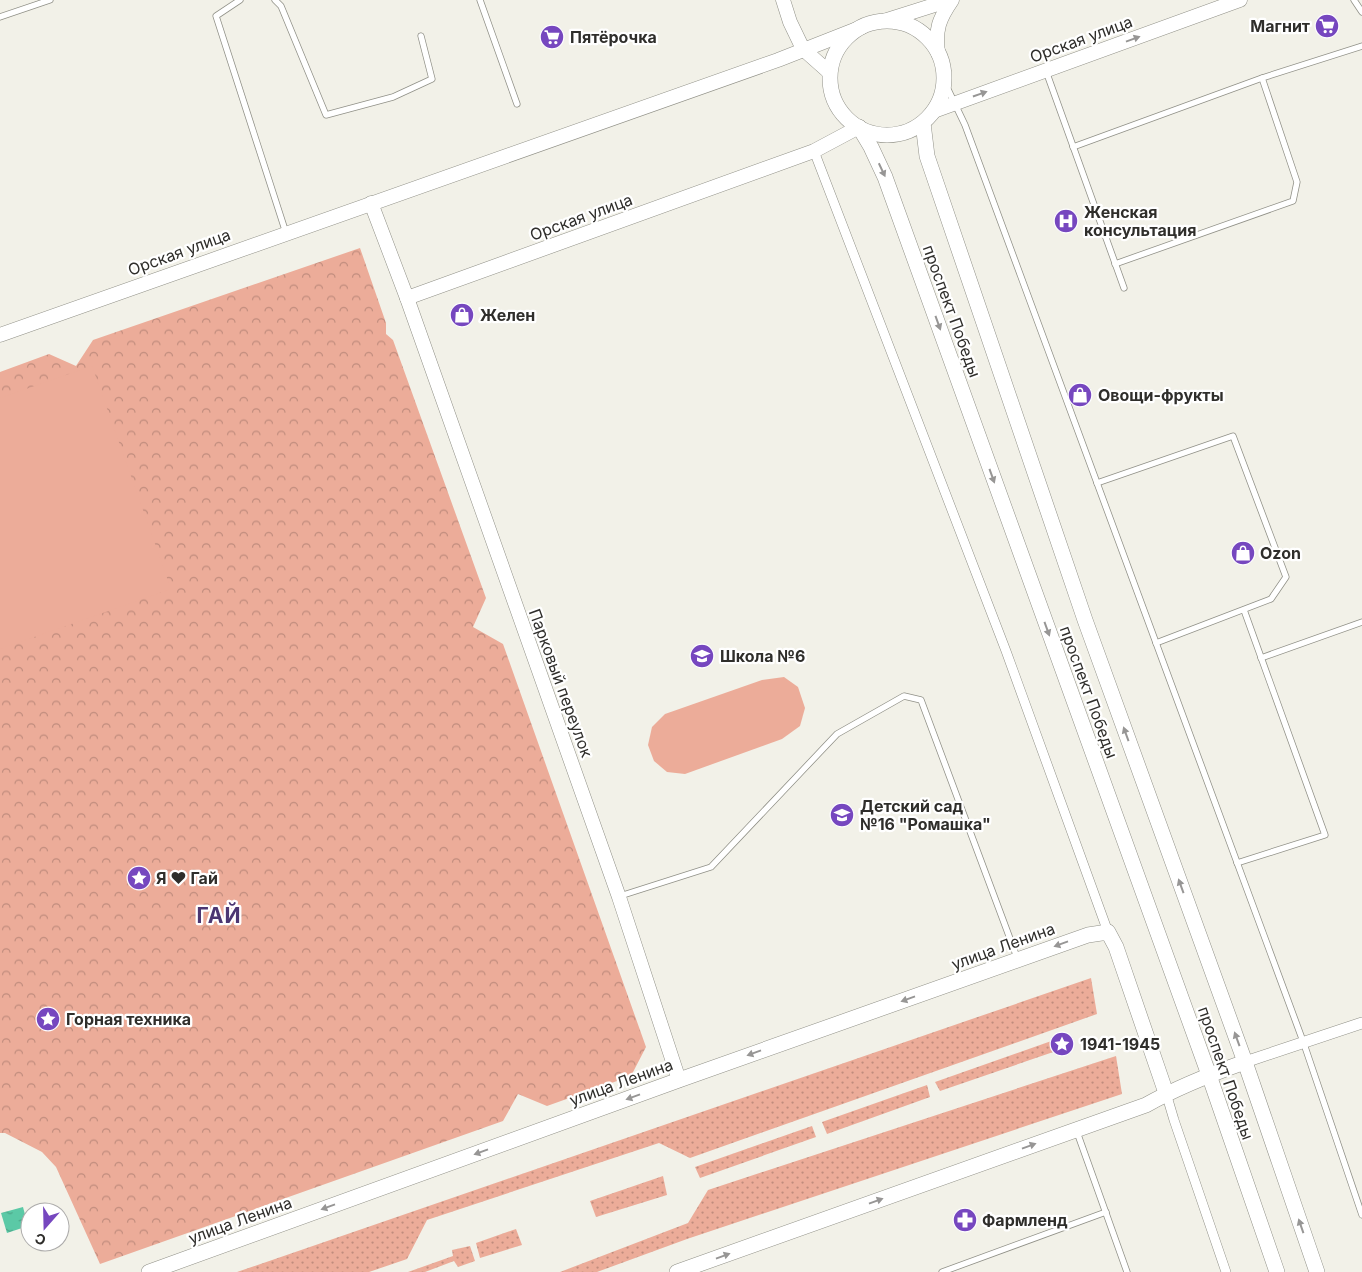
<svg xmlns="http://www.w3.org/2000/svg" width="1362" height="1272" font-family="Inter,sans-serif">
<style>
.grass{fill:url(#grass-dots)}
.forest{fill:url(#forest-crowns)}
.pitch{fill:#ecac99}
.water{fill:url(#water-ripples)}
.lines{fill:none;stroke-linecap:round;stroke-linejoin:round}
.service-casing{stroke:#909087;stroke-width:7}
.pedestrian-casing{stroke:#909087;stroke-width:10}
.minor-casing{stroke:#909087;stroke-width:12}
.tertiary-casing{stroke:#909087;stroke-width:15}
.secondary-casing{stroke:#909087;stroke-width:16}
.service{stroke:#fff;stroke-width:5.5}
.pedestrian{stroke:#fff;stroke-width:9}
.minor{stroke:#fff;stroke-width:11}
.tertiary{stroke:#fff;stroke-width:14}
.secondary{stroke:#fff;stroke-width:15}
.oneway{fill:#979695}
.labels{text-anchor:middle;stroke-width:4.5;stroke-linejoin:round;paint-order:stroke}
.poi-label{font-size:16px;font-weight:bold;fill:#2f2e2b;stroke:#fff;text-anchor:start}
.street-label{font-size:16px;fill:#2f2e2b;stroke:#fff}
.district-label{font-size:21px;font-weight:bold;letter-spacing:1px;fill:#4b3672;stroke:#fff}
</style>
<defs>
<pattern id="grass-dots" width="8" height="8" patternUnits="userSpaceOnUse" patternTransform="scale(1.25)"><rect width="8" height="8" fill="#ecac99"/><path d="M2 2h.1M6 6h.1" fill="none" stroke="#c08c7d" stroke-width="1.8" stroke-linecap="round"/></pattern>
<pattern id="forest-crowns" width="20" height="18" patternUnits="userSpaceOnUse" patternTransform="scale(1.25)"><rect width="20" height="18" fill="#ecac99"/><path d="M2 6a3 3 0 1 1 6 0M12 15a3 3 0 1 1 6 0" fill="none" stroke="#c08c7d"/></pattern>
<pattern id="water-ripples" width="26" height="14" patternUnits="userSpaceOnUse" patternTransform="scale(1.25)"><rect width="26" height="14" fill="#5bc9a6"/><path d="M2 4q2-2 4 0t4 0M15 11q2-2 4 0t4 0" fill="none" stroke="#4ca487"/></pattern>
</defs>
<rect width="100%" height="100%" fill="#f2f1e8"/>
<g class="grass">
<path d="M1091,978L1097,1014L690,1158L659,1143L427,1220L407,1259L369,1272H237Z"/>
<path d="M1057,1039L1062,1049L940,1091L935,1082Z"/>
<path d="M1116,1056L1122,1094L687,1239L597,1272H560L688,1223L708,1190Z"/>
<path d="M927,1085L930,1097L827,1134L822,1122Z"/>
<path d="M812,1126L816,1137L700,1178L695,1167Z"/>
<path d="M663,1176L667,1195L596,1217L590,1201Z"/>
<path d="M516,1229L522,1245L480,1258L476,1243Z"/>
<path d="M470,1246L475,1261L458,1267L454,1261L425,1272H408L453,1256L452,1250Z"/>
</g>
<path class="forest" d="M360,248L386,323V334L393,340L486,598L473,627L503,644L646,1047L631,1076L547,1106L518,1094L503,1121L100,1264L56,1167L42,1152L5,1133H0V372L49,354L76,366L93,340Z"/>
<g class="pitch">
<path d="M92,366L171,589L0,649V398Z"/>
<path d="M784,677L798,687L805,708L800,726L782,739L685,774L667,772L654,761L648,745L652,727L665,714L762,680Z"/>
</g>
<path class="water" d="M23,1207L28,1226L7,1233L1,1213Z"/>
<g class="lines">
<g class="service-casing">
<g id="service">
<path d="M240,0L216,16L286,233"/>
<path d="M275,0L281,6L326,115L393,97L432,79L421,36"/>
<path d="M480,0L517,104"/>
<path d="M1354,0L1362,12"/>
<path d="M0,17L50,0"/>
<path d="M1046,71L1124,288"/>
<path d="M1262,78L1362,46"/>
<path d="M944,81L965,125L1304,1044L1362,1215"/>
<path d="M1073,147L1262,78L1297,182L1293,201L1115,264"/>
<path d="M1097,483L1233,436L1286,577L1271,599L1156,643"/>
<path d="M1261,658L1362,622"/>
<path d="M1237,863L1325,835L1244,610"/>
<path d="M620,896L711,867L837,734L904,696L921,700L1018,960"/>
<path d="M1077,1132L1127,1272"/>
<path d="M942,1272L1106,1212"/>
</g>
</g>
<g class="pedestrian-casing">
<g id="pedestrian">
<path d="M814,151L1006,651L1108,932"/>
<path d="M1166,1093L1174,1120L1226,1272"/>
</g>
</g>
<g class="minor-casing">
<path id="minor" d="M1245,1062L1362,1023"/>
</g>
<g class="tertiary-casing">
<g id="tertiary">
<path d="M783,0L790,22L803,49L830,73"/>
<path d="M884,21L950,0"/>
<path d="M938,53C935,29 939,19 952,0"/>
<path d="M934,111L1240,0"/>
<path d="M371,203L407,298L619,897L679,1080"/>
<path d="M407,298L814,151L859,127"/>
<path d="M0,335L778,60L862,27"/>
</g>
</g>
<g class="secondary-casing">
<g id="secondary">
<circle cx="887" cy="78" r="57"/>
<path d="M923,123L927,156L1085,620L1245,1062L1317,1272"/>
<path d="M859,127L871,147L885,177L1209,1075L1277,1272"/>
<path d="M149,1272L679,1080L1088,935L1108,932L1116,947L1166,1093"/>
<path d="M677,1272L1146,1105C1178,1087 1211,1074 1245,1062"/>
</g>
</g>
<use href="#service" class="service"/>
<use href="#pedestrian" class="pedestrian"/>
<use href="#minor" class="minor"/>
<use href="#tertiary" class="tertiary"/>
<use href="#secondary" class="secondary"/>
</g>
<defs><path id="oneway-solid" d="M-6-.8H1V-3.2L6.5 0L1 3.2V.8H-6Z" transform="scale(1.25)"/></defs>
<g class="oneway">
<use href="#oneway-solid" transform="translate(1133 39) rotate(-20)"/>
<use href="#oneway-solid" transform="translate(980 94) rotate(-19)"/>
<use href="#oneway-solid" transform="translate(882 170) rotate(65)"/>
<use href="#oneway-solid" transform="translate(938 323) rotate(70)"/>
<use href="#oneway-solid" transform="translate(992 476) rotate(70)"/>
<use href="#oneway-solid" transform="translate(1047 629) rotate(70)"/>
<use href="#oneway-solid" transform="translate(1126 734) rotate(-110)"/>
<use href="#oneway-solid" transform="translate(1181 886) rotate(-110)"/>
<use href="#oneway-solid" transform="translate(1061 944) rotate(160)"/>
<use href="#oneway-solid" transform="translate(908 999) rotate(160)"/>
<use href="#oneway-solid" transform="translate(1237 1039) rotate(-110)"/>
<use href="#oneway-solid" transform="translate(754 1053) rotate(160)"/>
<use href="#oneway-solid" transform="translate(633 1097) rotate(160)"/>
<use href="#oneway-solid" transform="translate(1029 1146) rotate(-20)"/>
<use href="#oneway-solid" transform="translate(481 1152) rotate(160)"/>
<use href="#oneway-solid" transform="translate(876 1201) rotate(-20)"/>
<use href="#oneway-solid" transform="translate(328 1207) rotate(160)"/>
<use href="#oneway-solid" transform="translate(1301 1226) rotate(-109)"/>
<use href="#oneway-solid" transform="translate(723 1256) rotate(-20)"/>
</g>
<defs>
<g id="supermarket-disc" transform="scale(1.25)"><circle r="9.5" fill="#7647bf" stroke="#fff"/><path d="M-6-5.5h2.5l.6 2H6L4.5 2H-2.5L-4.4-4H-6ZM-1.5 3.2a1.3 1.3 0 1 0 .1 0ZM3 3.2a1.3 1.3 0 1 0 .1 0Z" fill="#fff"/></g>
<g id="hospital-disc" transform="scale(1.25)"><circle r="9.5" fill="#7647bf" stroke="#fff"/><path d="M-5-5h3v3.5h4V-5h3V5h-3V1.5h-4V5h-3Z" fill="#fff"/></g>
<g id="shop-disc" transform="scale(1.25)"><circle r="9.5" fill="#7647bf" stroke="#fff"/><path d="M-5-2.5h2.3a2.7 3.5 0 0 1 5.4 0H5L5.5 6h-11ZM-1.5-2.5h3a1.5 2.3 0 0 0-3 0Z" fill="#fff"/></g>
<g id="school-disc" transform="scale(1.25)"><circle r="9.5" fill="#7647bf" stroke="#fff"/><path d="M0-5L7-2L0 1L-7-2ZM-4 1L0 2.5L4 1V4Q0 6-4 4Z" fill="#fff"/></g>
<g id="sight-disc" transform="scale(1.25)"><circle r="9.5" fill="#7647bf" stroke="#fff"/><path d="M0-6L1.8-2.2L6-1.7L2.9 1.2L3.7 5.4L0 3.3L-3.7 5.4L-2.9 1.2L-6-1.7L-1.8-2.2Z" fill="#fff"/></g>
<g id="pharmacy-disc" transform="scale(1.25)"><circle r="9.5" fill="#7647bf" stroke="#fff"/><path d="M-2-6h4v4h4v4h-4v4h-4v-4h-4v-4h4Z" fill="#fff"/></g>
</defs>
<g fill-rule="evenodd">
<use href="#supermarket-disc" x="1327" y="26"/>
<use href="#supermarket-disc" x="552" y="37"/>
<use href="#hospital-disc" x="1066" y="221"/>
<use href="#shop-disc" x="462" y="315"/>
<use href="#shop-disc" x="1080" y="395"/>
<use href="#shop-disc" x="1243" y="553"/>
<use href="#school-disc" x="702" y="656"/>
<use href="#school-disc" x="842" y="815"/>
<use href="#sight-disc" x="139" y="878"/>
<use href="#sight-disc" x="48" y="1019"/>
<use href="#sight-disc" x="1062" y="1044"/>
<use href="#pharmacy-disc" x="965" y="1220"/>
</g>
<g class="labels">
<g class="poi-label">
<text x="1310" y="32" text-anchor="end">Магнит</text>
<text x="570" y="43">Пятёрочка</text>
<text x="1084" y="218">Женская<tspan x="1084" dy="18">консультация</tspan></text>
<text x="480" y="321">Желен</text>
<text x="1098" y="401">Овощи-фрукты</text>
<text x="1260" y="559">Ozon</text>
<text x="720" y="662">Школа №6</text>
<text x="860" y="812">Детский сад<tspan x="860" dy="18">№16 "Ромашка"</tspan></text>
<text x="156" y="884">Я ❤ Гай</text>
<text x="66" y="1025">Горная техника</text>
<text x="1080" y="1050">1941-1945</text>
<text x="982" y="1226">Фармленд</text>
</g>
<g class="street-label">
<text transform="translate(1081 39) rotate(-20)" y="6">Орская улица</text>
<text transform="translate(581 217) rotate(-20)" y="6">Орская улица</text>
<text transform="translate(179 252) rotate(-20)" y="6">Орская улица</text>
<text transform="translate(952 311) rotate(70)" y="6">проспект Победы</text>
<text transform="translate(561 683) rotate(70)" y="6">Парковый переулок</text>
<text transform="translate(1089 692) rotate(70)" y="6">проспект Победы</text>
<text transform="translate(1003 946) rotate(-20)" y="6">улица Ленина</text>
<text transform="translate(1226 1073) rotate(71)" y="6">проспект Победы</text>
<text transform="translate(621 1082) rotate(-20)" y="6">улица Ленина</text>
<text transform="translate(240 1220) rotate(-20)" y="6">улица Ленина</text>
</g>
<g class="district-label">
<text x="219" y="923">ГАЙ</text>
</g>
</g>
<g transform="translate(45 1227) rotate(200)"><circle r="24" fill="#ffffff" stroke="#acabaa"/>
<path d="M0-4L9 19L0 12L-9 19Z" fill="#7647bf"/>
<text y="-8" font-size="14" font-weight="bold" text-anchor="middle" fill="#2f2e2b">С</text>
</g>
</svg>
